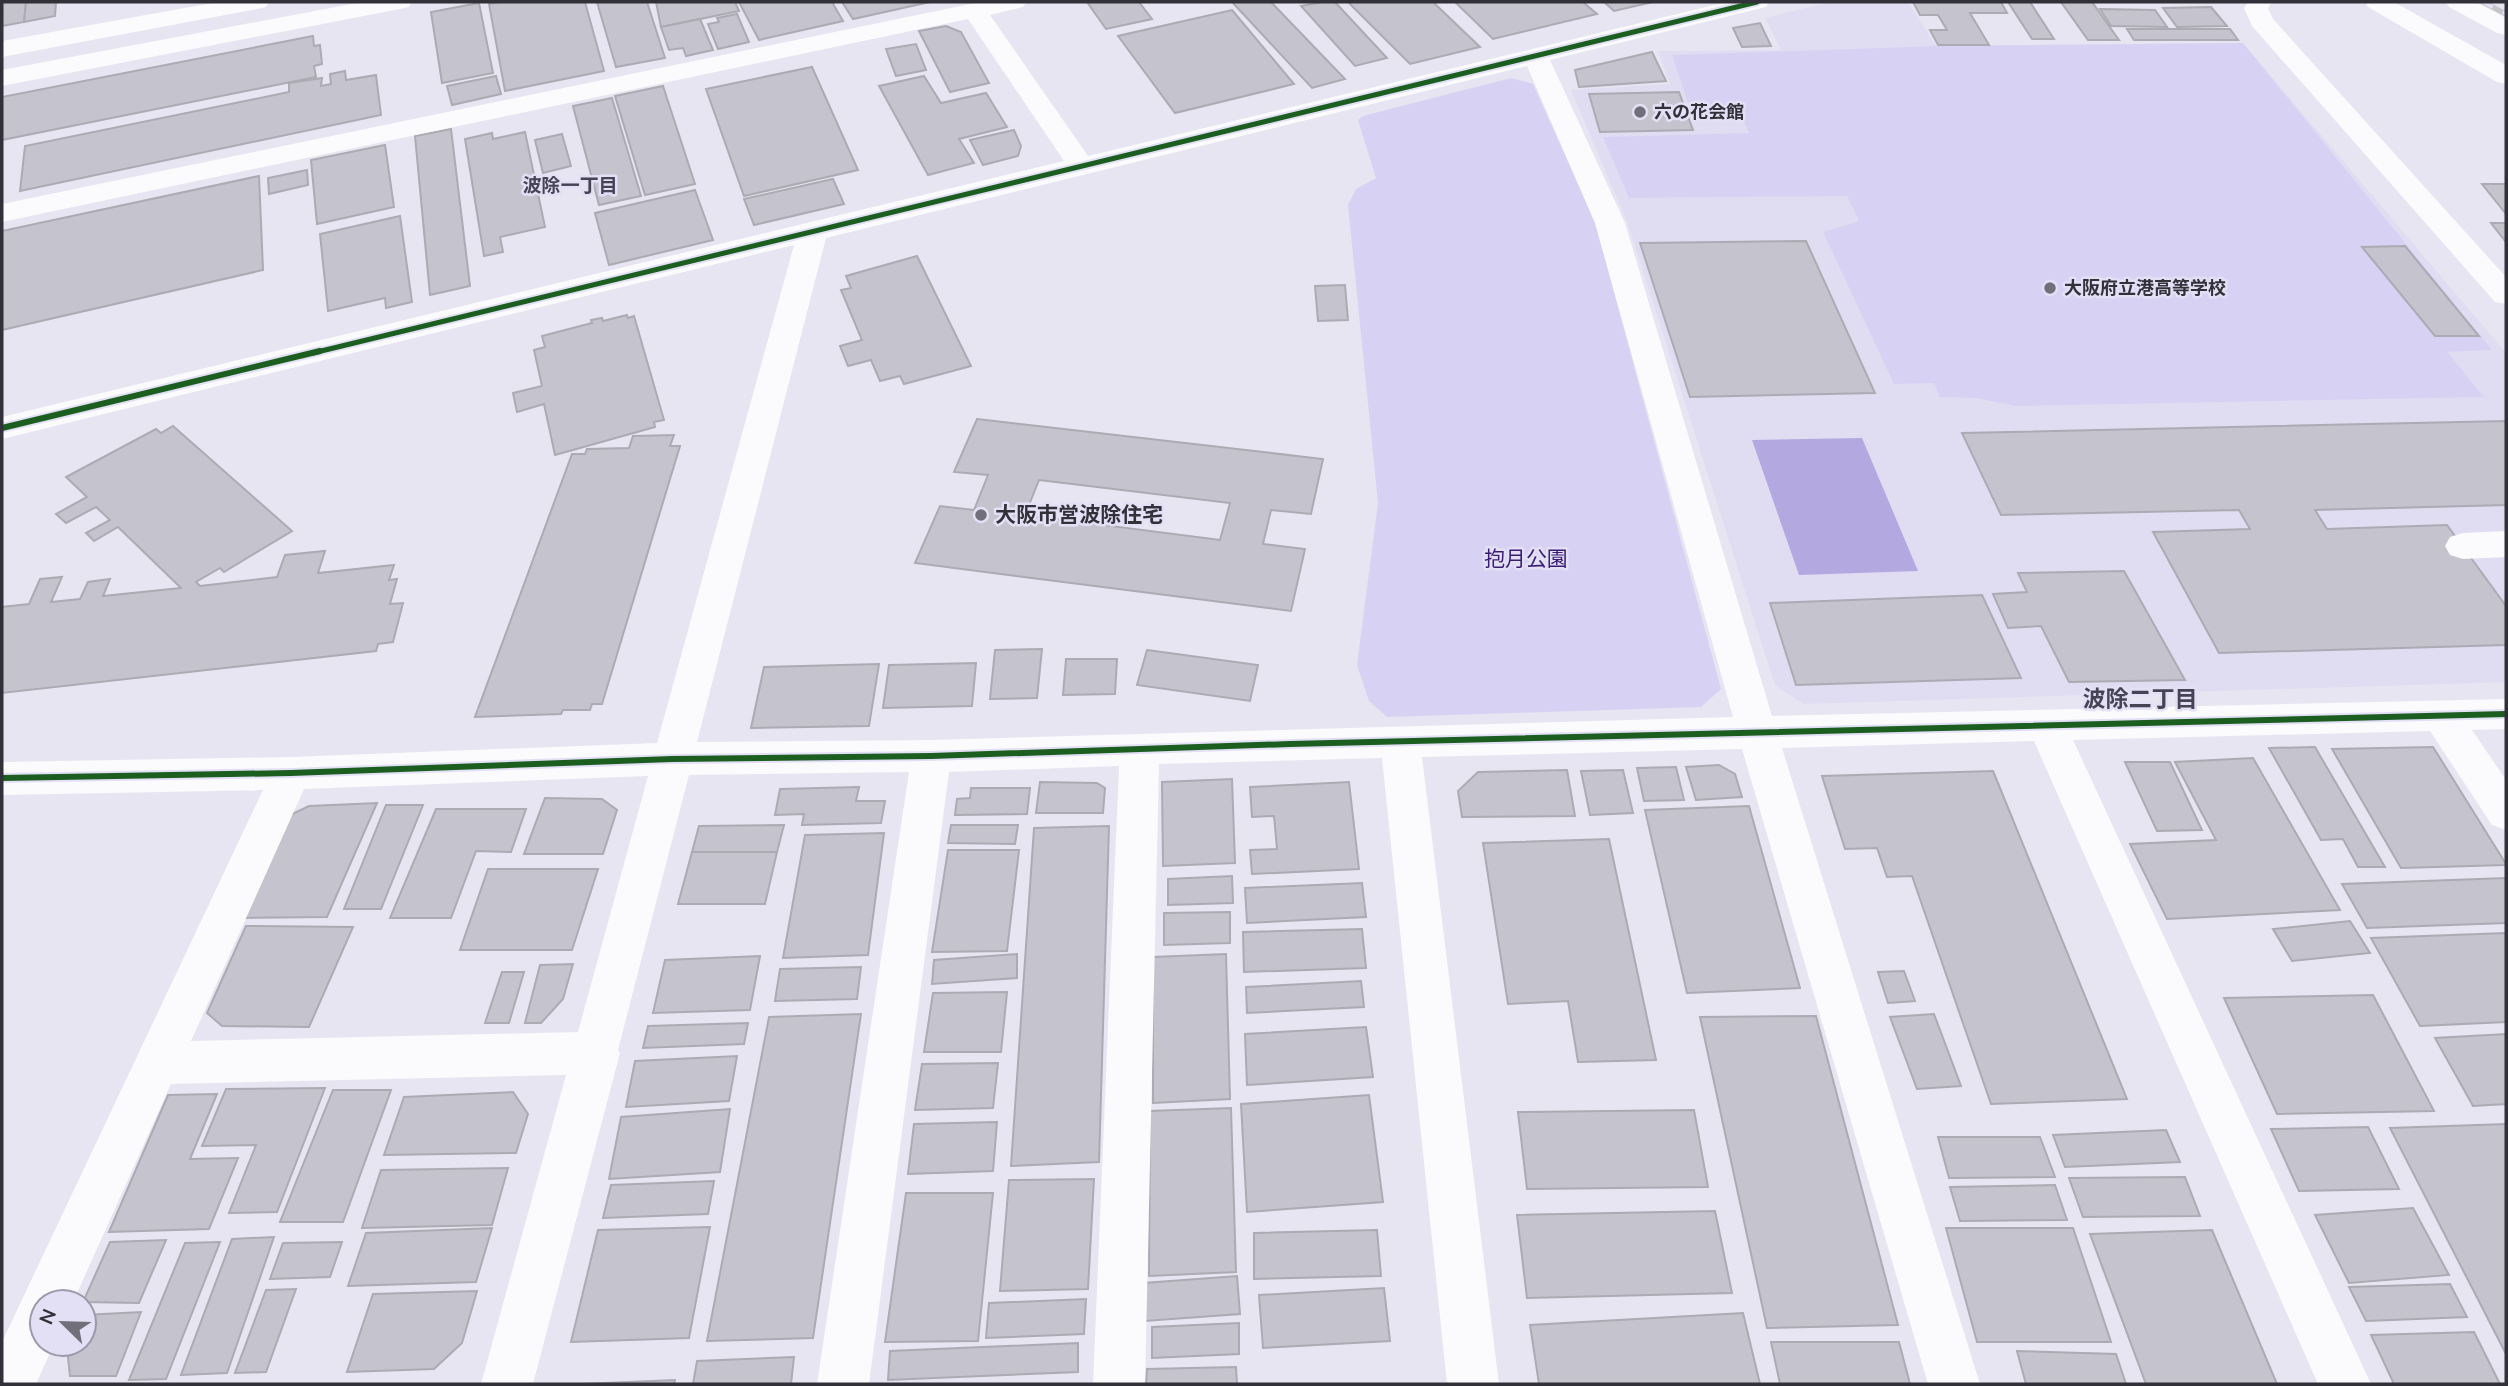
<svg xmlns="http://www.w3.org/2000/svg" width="2508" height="1386" font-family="'Nunito Sans','Noto Sans JP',sans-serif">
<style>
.built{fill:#e0ddf2}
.green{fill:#d7d2f3}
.water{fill:#b4a8e0}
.building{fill:#c5c3cd;stroke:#acabb4;stroke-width:2;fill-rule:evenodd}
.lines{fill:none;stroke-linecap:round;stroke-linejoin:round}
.minor{fill:#fbfbfd;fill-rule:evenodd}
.major{fill:#fbfbfd;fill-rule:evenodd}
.highway{fill:#fbfbfd;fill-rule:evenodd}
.rail-casing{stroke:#c5c5c7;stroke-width:5}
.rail{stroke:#e3e0f6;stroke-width:3.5;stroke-dasharray:11;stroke-linecap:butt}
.cycleway-far1-casing{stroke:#e3e0f6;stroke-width:9}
.cycleway-casing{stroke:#e3e0f6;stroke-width:10}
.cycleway-far1{stroke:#1b5e20;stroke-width:5}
.cycleway{stroke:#1b5e20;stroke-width:6}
.poi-dot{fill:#716f79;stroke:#e3e0f6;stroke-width:2.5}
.labels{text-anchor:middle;stroke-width:5;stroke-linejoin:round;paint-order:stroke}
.far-poi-label{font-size:18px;font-weight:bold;fill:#323039;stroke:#e3e0f6;text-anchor:start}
.far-neighbourhood-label{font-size:19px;font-weight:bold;fill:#464354;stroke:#e3e0f6}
.poi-label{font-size:21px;font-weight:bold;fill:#323039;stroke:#e3e0f6;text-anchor:start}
.park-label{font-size:21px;fill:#3a1c73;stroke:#e3e0f6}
.neighbourhood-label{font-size:23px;font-weight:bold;fill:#464354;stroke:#e3e0f6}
</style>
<rect width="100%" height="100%" fill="#e6e5f1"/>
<path class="built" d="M1831,2H1908L1936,46L2243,43L2506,353V682L1803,704L1775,685L1628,224L1571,90L1670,84L1658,51L1781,50L1765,18Z"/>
<g class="green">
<path d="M2243,43L2492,350L2447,352L2484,397L2015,406L1976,398L1940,397L1934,383L1894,384L1823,232L1859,221L1847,196L1629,198L1603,137L1749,133L1743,120L1694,121L1672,55L1936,46Z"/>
<path d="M1511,78L1533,84L1595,222L1721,689L1701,707L1387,717L1369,701L1357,665L1378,503L1348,205L1356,189L1376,178L1358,120L1363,116Z"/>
</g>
<path class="water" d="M1862,438L1918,571L1799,575L1752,440Z"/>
<g class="building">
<path d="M2,2H26L24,22L2,26Z"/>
<path d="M26,2H56L55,16L24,22Z"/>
<path d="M501,2H585L604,71L505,91L489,4Z"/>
<path d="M597,2H647L665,58L616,67Z"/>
<path d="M656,2H735L739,11L661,27Z"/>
<path d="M739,2H832L843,21L759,40Z"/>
<path d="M842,2H930L853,19Z"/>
<path d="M1087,2H1139L1152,19L1106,29Z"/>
<path d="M1232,2H1271L1345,79L1312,88Z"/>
<path d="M1323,2H1335L1387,58L1355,66L1301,6Z"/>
<path d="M1348,2H1433L1480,47L1410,64Z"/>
<path d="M1455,2H1583L1597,14L1493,39Z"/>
<path d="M1604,2H1653L1614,11Z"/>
<path d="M1913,2H2001L2007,13H1970L1989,45H1938L1930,30H1947L1938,15H1920Z"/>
<path d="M2008,2H2030L2054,39H2032Z"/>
<path d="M2061,2H2092L2119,40H2088Z"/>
<path d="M479,3L493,73L442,83L431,12Z"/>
<path d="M2211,7L2227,26L2177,27L2163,8Z"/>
<path d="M2100,9L2155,10L2167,27L2111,26Z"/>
<path d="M1232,10L1294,84L1175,113L1118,36Z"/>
<path d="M737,14L749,42L718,49L708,24L719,22L717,18Z"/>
<path d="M700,19L713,50L686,56L683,48L669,50L661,27Z"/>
<path d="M1760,23L1771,46L1742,47L1733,28Z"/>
<path d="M946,26L961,32L989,83L950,92L919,31Z"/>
<path d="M2127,29H2230L2238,40H2134Z"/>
<path d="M313,36L314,46L320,45L322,64L314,66L316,77L2,140V97Z"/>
<path d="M916,44L926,70L896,76L886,49Z"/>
<path d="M1652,52L1666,81L1579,87L1575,70Z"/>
<path d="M812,67L858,170L744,196L706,89Z"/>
<path d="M345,71L346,80L376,75L381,115L20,191L25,146L289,92V83L322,78L321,86L331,84L330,74Z"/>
<path d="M496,76L501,94L452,105L447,86Z"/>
<path d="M924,76L941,103L986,93L1007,127L959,139L974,163L928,175L879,86Z"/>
<path d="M663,86L695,184L645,195L615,96Z"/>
<path d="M1679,92L1693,130L1600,132L1589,94Z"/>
<path d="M612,98L641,196L599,205L573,106Z"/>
<path d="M451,129L470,286L430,295L415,136Z"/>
<path d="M1014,130L1021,146L1018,156L983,165L970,140Z"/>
<path d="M525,132L545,227L500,237L503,252L484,256L465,139L492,133L493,139Z"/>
<path d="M562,134L571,166L543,173L535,140Z"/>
<path d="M385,145L394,207L317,224L311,160Z"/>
<path d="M307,170L308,185L269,194L268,178Z"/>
<path d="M259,176L263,270L2,330V231Z"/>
<path d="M833,179L844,204L754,225L744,199Z"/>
<path d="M2482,184H2506V214Z"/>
<path d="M695,190L713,240L609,265L595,213Z"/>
<path d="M400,216L412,302L386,308L385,298L328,311L320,234Z"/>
<path d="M2491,223H2506V242Z"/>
<path d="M1806,241L1875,393L1690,397L1640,243Z"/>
<path d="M2405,246L2479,336H2435L2362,247Z"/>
<path d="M917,256L971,366L904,384L900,376L880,381L871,360L848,366L840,346L862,340L841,290L851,288L846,276Z"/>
<path d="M1345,285L1348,320L1318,321L1315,286Z"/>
<path d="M627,315L628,318L634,316L664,420L654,422L655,427L555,455L544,404L517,412L513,393L542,386L534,350L545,347L542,336L592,323L591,320L602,318L603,321Z"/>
<path d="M977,419L1323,459L1311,514L1271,510L1263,544L1305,549L1291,611L915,563L940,506L974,510L988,475L954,472ZM1039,480L1230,503L1220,540L1025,515Z"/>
<path d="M2506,421V505L2315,510L2327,529L2447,525L2506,606V645L2219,653L2153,532L2250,529L2239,510L2001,515L1962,433Z"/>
<path d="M173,426L292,531L224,572L220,568L196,582L200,586L277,577L285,555L325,551L318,573L394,565L389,580L397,579L390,604L403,603L393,642L378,644L376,651L2,693V607L29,604L40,579L62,577L51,602L80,599L88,582L110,579L103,596L181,588L118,527L94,541L86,533L110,520L96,507L66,523L56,514L87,497L66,477L156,429L161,433Z"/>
<path d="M674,435L670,446H680L602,704H592L590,710H563L561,714L475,717L572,454H585L587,449L629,448L633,436Z"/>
<path d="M2124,571L2185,680L2069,682L2041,626L2008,628L1993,594L2027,592L2018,573Z"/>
<path d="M1982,595L2021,678L1796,685L1770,603Z"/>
<path d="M1042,649L1037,698L990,699L995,650Z"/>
<path d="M1147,650L1258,665L1250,701L1137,685Z"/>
<path d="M1066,659H1117L1115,694L1063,695Z"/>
<path d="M976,663L972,706L883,708L889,665Z"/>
<path d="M879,664L869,726L751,728L764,667Z"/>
<path d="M2315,747L2385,867H2358L2343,839L2321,840L2269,748Z"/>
<path d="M2433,747L2506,864V865L2401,868L2332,749Z"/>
<path d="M2253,758L2340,910L2167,919L2130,844L2216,840L2175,762Z"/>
<path d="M2125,762H2170L2202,830L2157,831Z"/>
<path d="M1719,765L1735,774L1742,797L1696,800L1686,767Z"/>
<path d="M1676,767L1684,800L1644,801L1637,768Z"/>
<path d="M1567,770L1575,816L1462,817L1458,791L1478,772Z"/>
<path d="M1623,770L1633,813L1590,815L1581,771Z"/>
<path d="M1993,771L2127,1099L1991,1104L1912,876L1887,877L1877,848L1845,849L1822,776Z"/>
<path d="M1232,779L1235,863L1163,866L1162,782Z"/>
<path d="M1040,782L1097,783L1105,788L1103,813H1036Z"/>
<path d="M1349,782L1359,869L1252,874L1250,850L1277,849L1274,816L1252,817L1250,787Z"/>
<path d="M859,787L856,801H885L881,823L802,825L804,814L775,815L780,789Z"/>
<path d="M971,788H1030L1027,814L955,815L957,799L970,798Z"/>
<path d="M545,798L602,799L617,810L603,854H524Z"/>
<path d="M377,803L327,917L242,918L290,815L309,806Z"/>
<path d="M386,805H423L381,909H344Z"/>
<path d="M1749,806L1800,988L1687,993L1645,810Z"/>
<path d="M436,809H526L511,852L476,851L451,918H390Z"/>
<path d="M784,825L777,852H692L699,826Z"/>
<path d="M951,825H1018L1015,844L948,843Z"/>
<path d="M1109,826L1099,1162L1011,1166L1034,828Z"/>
<path d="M884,833L868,955L783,958L805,835Z"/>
<path d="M1609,839L1656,1060L1578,1062L1568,1001L1508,1004L1483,843Z"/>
<path d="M948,850H1019L1007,951L932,952Z"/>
<path d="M692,852H777L765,904H678Z"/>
<path d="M488,869H598L572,950H460Z"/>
<path d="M1232,876L1233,903L1168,905V879Z"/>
<path d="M2506,878V923L2367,928L2342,884Z"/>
<path d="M1362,883L1366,917L1247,923L1245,888Z"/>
<path d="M1230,912V943L1164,945V913Z"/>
<path d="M2350,921L2370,953L2292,961L2273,929Z"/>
<path d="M246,926L353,927L309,1027L222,1026L207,1013Z"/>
<path d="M1362,929L1366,968L1244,972L1243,932Z"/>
<path d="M2506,933V1022L2420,1026L2371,938Z"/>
<path d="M1017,954V978L932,984L934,960Z"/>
<path d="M1226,954L1230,1099L1153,1103V957Z"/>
<path d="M760,956L750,1010L653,1013L665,960Z"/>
<path d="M573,964L563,999L541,1023H525L540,965Z"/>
<path d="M861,967L857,999L775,1001L780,969Z"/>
<path d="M1904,971L1915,1001L1888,1003L1878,972Z"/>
<path d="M502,972H524L509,1023H485Z"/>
<path d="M1361,981L1364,1007L1247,1013L1246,987Z"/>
<path d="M1007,992L1001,1052H924L933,993Z"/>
<path d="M2373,995L2434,1111L2277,1114L2224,998Z"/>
<path d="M861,1014L813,1338L707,1341L769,1017Z"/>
<path d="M1934,1014L1961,1086L1917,1089L1890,1017Z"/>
<path d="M1816,1016L1898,1325L1767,1328L1700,1017Z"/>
<path d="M748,1023L744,1044L643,1048L648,1026Z"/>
<path d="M1366,1027L1373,1077L1247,1085L1245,1034Z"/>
<path d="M2506,1034V1104L2473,1106L2435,1038Z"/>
<path d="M737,1056L729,1101L626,1107L635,1061Z"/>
<path d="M998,1063L993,1108L915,1110L922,1064Z"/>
<path d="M325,1088L277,1212L229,1213L256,1145L202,1146L226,1089Z"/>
<path d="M333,1090H391L343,1222H280Z"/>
<path d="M513,1092L528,1114L516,1153L384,1155L404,1097Z"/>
<path d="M217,1094L190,1159L238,1158L209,1229L109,1232L168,1095Z"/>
<path d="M1369,1095L1383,1202L1247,1212L1241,1104Z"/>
<path d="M1231,1108L1236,1272L1149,1276L1150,1111Z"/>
<path d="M730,1109L720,1172L609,1179L621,1117Z"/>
<path d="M1694,1110L1708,1187L1527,1189L1518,1112Z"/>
<path d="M997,1122L993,1171L908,1174L914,1124Z"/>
<path d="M2506,1124V1354L2390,1128Z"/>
<path d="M2368,1127L2399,1189L2299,1191L2271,1129Z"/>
<path d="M2166,1130L2180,1162L2065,1167L2053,1135Z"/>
<path d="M1938,1137H2040L2055,1177L1949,1178Z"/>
<path d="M508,1168L492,1225L362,1228L381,1170Z"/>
<path d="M2185,1177L2200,1216L2083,1217L2069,1178Z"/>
<path d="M1094,1179L1088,1289L1000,1291L1009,1180Z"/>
<path d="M714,1181L708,1214L603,1218L611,1185Z"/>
<path d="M2055,1185L2067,1220L1960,1221L1950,1187Z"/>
<path d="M906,1193H993L978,1341L885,1342Z"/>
<path d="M2413,1208L2449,1275L2349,1283L2315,1215Z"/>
<path d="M1715,1211L1732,1293L1527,1298L1517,1215Z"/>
<path d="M710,1227L689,1338L571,1342L598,1230Z"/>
<path d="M492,1228L476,1282L348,1286L366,1233Z"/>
<path d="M1946,1228H2073L2111,1342H1977Z"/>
<path d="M1377,1230L1381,1276L1254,1279V1233Z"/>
<path d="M2212,1230L2277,1384H2146L2090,1234Z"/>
<path d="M274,1237L227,1373L181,1375L232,1239Z"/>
<path d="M166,1240L139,1303L83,1302L110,1242Z"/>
<path d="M220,1242L166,1379L129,1380L185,1243Z"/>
<path d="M342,1242L330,1277L270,1279L283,1243Z"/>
<path d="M1237,1276L1240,1314L1145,1321L1144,1283Z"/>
<path d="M2450,1284L2467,1317L2366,1321L2349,1287Z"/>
<path d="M1384,1288L1390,1341L1263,1348L1259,1295Z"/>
<path d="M296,1289L266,1372L235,1373L266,1290Z"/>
<path d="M477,1291L462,1343L434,1369L347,1372L373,1294Z"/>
<path d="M1086,1299L1084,1334L986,1338L989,1303Z"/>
<path d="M141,1312L116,1376H70L67,1348L68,1344H84V1315Z"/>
<path d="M1743,1313L1760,1384H1539L1530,1325Z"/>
<path d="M1239,1323V1354L1152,1358V1327Z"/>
<path d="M2474,1332L2500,1384H2394L2371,1335Z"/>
<path d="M1771,1342H1899L1910,1384H1780Z"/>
<path d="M1078,1343V1372L888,1380L890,1351Z"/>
<path d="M2017,1351L2116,1354L2126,1384H2026Z"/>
<path d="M794,1357L791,1384H693L697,1361Z"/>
<path d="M1236,1367L1237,1384H1146L1147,1369Z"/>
<path d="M675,1380L674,1384H581Z"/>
</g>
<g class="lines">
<g class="minor">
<path d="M218,2H269L266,7L257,9L2,57V41Z"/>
<path d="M362,2H412L409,7L400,9L2,86V70Z"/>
<path d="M980,2H1026L1023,7L990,15L1088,156L1727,2H1769L1766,7L1550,60L1625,223L1772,716L2506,699V729L2472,730L2506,780V830L2492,825L2430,731L2073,740L2371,1384H2318L2034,741L1782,748L1980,1384H1928L1742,749L1422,757L1499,1384H1447L1382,758L1159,764L1145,1384H1093L1119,766L949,772L869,1384H817L909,772L689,775L618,1050L620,1053L533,1384H481L566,1075L171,1084L73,1302H42V1344H54L36,1384H2V1342L263,790L2,795V762L291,757L657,743L794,245L2,439V417L1064,161L968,19L2,222V204ZM1527,66L1595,223L1733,717L931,740L697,742L826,238ZM648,776L578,1032L191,1041L304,789Z"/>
<path d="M2248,2H2272L2268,8L2273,19L2506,277V304L2495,302L2252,26L2244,8Z"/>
<path d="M2506,531V557L2463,559L2450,555L2445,546L2450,537L2463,533Z"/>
</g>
<path class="major" d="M2365,2H2394L2506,65V84L2497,82L2368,7Z"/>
<g class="highway">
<path d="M2446,2H2476L2506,18V35L2497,33L2449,7Z"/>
<path d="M2503,66L2506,67V83L2494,80L2490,74L2494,68Z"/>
</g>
<g class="rail-casing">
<path id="rail" d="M2483,2L2506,14"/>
</g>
<use href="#rail" class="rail"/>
<g class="cycleway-far1-casing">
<path id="cycleway-far1" d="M313,353L1757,2"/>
</g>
<g class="cycleway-casing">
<g id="cycleway">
<path d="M2,428L320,351"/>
<path d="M2,778L291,773L672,759L931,756L1290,744L2506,714"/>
</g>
</g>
<use href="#cycleway-far1" class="cycleway-far1"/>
<use href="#cycleway" class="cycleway"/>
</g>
<g class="poi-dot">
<circle cx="1640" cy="112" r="7"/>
<circle cx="2050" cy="288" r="7"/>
<circle cx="981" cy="515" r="7"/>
</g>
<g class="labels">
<g class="far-poi-label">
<text x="1654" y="118">六の花会館</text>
<text x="2064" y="294">大阪府立港高等学校</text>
</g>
<g class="far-neighbourhood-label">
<text x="570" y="192">波除一丁目</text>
</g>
<g class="poi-label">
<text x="995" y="522">大阪市営波除住宅</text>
</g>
<g class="park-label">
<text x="1526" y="566">抱月公園</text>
</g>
<g class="neighbourhood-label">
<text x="2140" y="707">波除二丁目</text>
</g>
</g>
<rect width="2508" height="1386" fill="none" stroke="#323039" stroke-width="7"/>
<g transform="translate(63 1323) rotate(293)"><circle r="33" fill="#e3e0f6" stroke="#9c9aaa" stroke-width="2"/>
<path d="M0-5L12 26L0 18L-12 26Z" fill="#716f79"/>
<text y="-10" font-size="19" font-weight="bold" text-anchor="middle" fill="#323039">N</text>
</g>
</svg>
